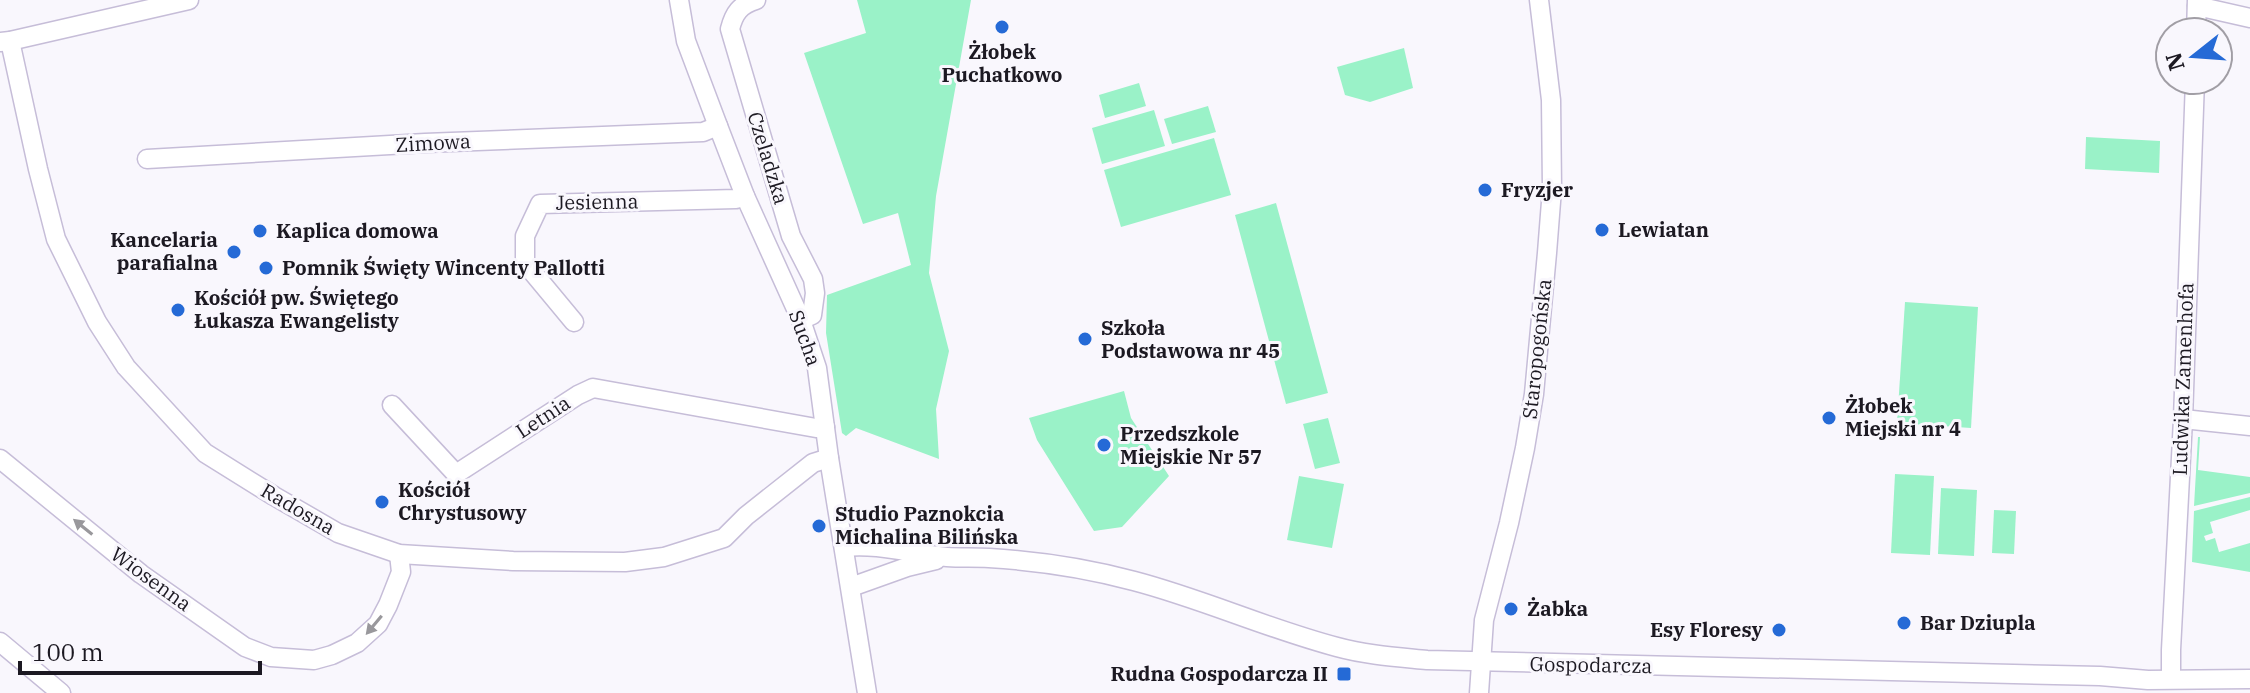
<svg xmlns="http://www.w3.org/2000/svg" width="2250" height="693" font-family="'IBM Plex Serif',serif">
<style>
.green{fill:#9af2c8}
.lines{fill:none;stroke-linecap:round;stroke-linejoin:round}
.minor-casing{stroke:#c6bdd8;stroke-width:21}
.minor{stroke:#fff;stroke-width:18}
.oneway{fill:#99989c}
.poi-dot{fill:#256ad6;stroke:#f9f7fd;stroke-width:3}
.labels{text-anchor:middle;stroke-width:6;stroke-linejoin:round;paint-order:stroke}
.poi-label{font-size:20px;font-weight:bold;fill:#1c1922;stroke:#f9f7fd;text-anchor:start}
.street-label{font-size:20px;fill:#1c1922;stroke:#f9f7fd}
</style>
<rect width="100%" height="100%" fill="#f9f7fd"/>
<g class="green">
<path d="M857,0H971L936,196L929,273L949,351L936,409L939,459L856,428L846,436L842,433L826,333L827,295L911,265L898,213L863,224L804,53L866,33Z"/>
<path d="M1404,48L1413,88L1370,102L1345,95L1337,67Z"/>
<path d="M1139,83L1146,106L1105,118L1099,95Z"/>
<path d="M1208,106L1216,132L1172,144L1164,119Z"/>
<path d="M1154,110L1165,146L1102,164L1092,128Z"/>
<path d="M2086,137L2160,141L2159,173L2085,169Z"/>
<path d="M1214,138L1231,195L1121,227L1104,170Z"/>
<path d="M1276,203L1328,393L1286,404L1235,215Z"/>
<path d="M1905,302L1978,307L1971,428L1897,423Z"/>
<path d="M1124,391L1131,418L1169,476L1122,527L1094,531L1037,440L1029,418Z"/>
<path d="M1328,418L1340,463L1315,469L1303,424Z"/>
<path d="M2198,437H2200L2198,470L2250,477V493L2194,506Z"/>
<path d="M1895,474L1934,476L1930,555L1891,553Z"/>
<path d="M1299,476L1344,484L1332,548L1287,540Z"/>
<path d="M1941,488L1977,490L1974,556L1938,554Z"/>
<path d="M2250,497V510L2210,522L2213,533L2204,536L2206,541L2215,538L2219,552L2250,543V572L2192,562L2194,511Z"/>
<path d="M1994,510L2016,511L2014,554L1992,553Z"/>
</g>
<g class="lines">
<g class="minor-casing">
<g id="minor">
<path d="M679,0L686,41L718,126L745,196L801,320L817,368L829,458L867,693"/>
<path d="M756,0C740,5 734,13 730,29L791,236L813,279L815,293L812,315L801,320"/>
<path d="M2197,6L2250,18"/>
<path d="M2196,32L2197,0"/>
<path d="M10,41L38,169L56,239L97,322L126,367L205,453L274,496L338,533L399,554L513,561L625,562L664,557L724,538L746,516L813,463L829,458"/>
<path d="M0,42L10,41L189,0"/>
<path d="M147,159L425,143L703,132L718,126"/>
<path d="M574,322L525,263V236L540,204L736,199L745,196"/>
<path d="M392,405L456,474L578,395L593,388L816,428L825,427"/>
<path d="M2183,419L2250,426"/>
<path d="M0,459L141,574L245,647L271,657L314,660L332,655L357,643L378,624L388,605L401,572L399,554"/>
<path d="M844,547C878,543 912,554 947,557C961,558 975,557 989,558C1038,561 1086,568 1134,581C1203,599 1268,629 1337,647C1366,655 1397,657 1427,660L2100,676L2148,680L2250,679"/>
<path d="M851,587L907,567L936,560"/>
<path d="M0,642L61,693"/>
<path d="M2171,678V650L2183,419L2195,80"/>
<path d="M1479,693L1484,620L1509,523L1525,448L1534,394L1547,253L1552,189L1551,100L1539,0"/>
</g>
</g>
<use href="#minor" class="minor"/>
</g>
<defs><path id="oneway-solid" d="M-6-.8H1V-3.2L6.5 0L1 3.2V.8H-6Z" transform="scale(2)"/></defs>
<g class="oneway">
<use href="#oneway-solid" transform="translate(83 527) rotate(-141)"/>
<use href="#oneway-solid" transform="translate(374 625) rotate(130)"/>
</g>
<g class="poi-dot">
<circle cx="1002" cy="27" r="8"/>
<circle cx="1485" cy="190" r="8"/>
<circle cx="1602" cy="230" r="8"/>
<circle cx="260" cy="231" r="8"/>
<circle cx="234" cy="252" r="8"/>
<circle cx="266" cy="268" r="8"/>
<circle cx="178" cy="310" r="8"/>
<circle cx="1085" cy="339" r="8"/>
<circle cx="1829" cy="418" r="8"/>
<circle cx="1104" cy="445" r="8"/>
<circle cx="382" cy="502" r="8"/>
<circle cx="819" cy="526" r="8"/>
<circle cx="1511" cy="609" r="8"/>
<circle cx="1904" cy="623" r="8"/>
<circle cx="1779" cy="630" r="8"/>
<rect x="1336" y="666" width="16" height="16" rx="4"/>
</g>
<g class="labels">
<g class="poi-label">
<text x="1002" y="59" text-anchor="middle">Żłobek<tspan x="1002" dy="23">Puchatkowo</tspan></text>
<text x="1501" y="197">Fryzjer</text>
<text x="1618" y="237">Lewiatan</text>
<text x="276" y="238">Kaplica domowa</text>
<text x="218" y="247" text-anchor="end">Kancelaria<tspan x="218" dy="23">parafialna</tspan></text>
<text x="282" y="275">Pomnik Święty Wincenty Pallotti</text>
<text x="194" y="305">Kościół pw. Świętego<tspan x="194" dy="23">Łukasza Ewangelisty</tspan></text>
<text x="1101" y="335">Szkoła<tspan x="1101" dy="23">Podstawowa nr 45</tspan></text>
<text x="1845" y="413">Żłobek<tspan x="1845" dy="23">Miejski nr 4</tspan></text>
<text x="1120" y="441">Przedszkole<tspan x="1120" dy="23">Miejskie Nr 57</tspan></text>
<text x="398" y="497">Kościół<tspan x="398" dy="23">Chrystusowy</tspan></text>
<text x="835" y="521">Studio Paznokcia<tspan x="835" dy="23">Michalina Bilińska</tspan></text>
<text x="1527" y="616">Żabka</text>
<text x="1920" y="630">Bar Dziupla</text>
<text x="1763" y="637" text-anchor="end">Esy Floresy</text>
<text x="1328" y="681" text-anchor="end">Rudna Gospodarcza II</text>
</g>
<g class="street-label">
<text transform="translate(433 143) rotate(-3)" y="7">Zimowa</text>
<text transform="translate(768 158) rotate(73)" y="7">Czeladzka</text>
<text transform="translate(597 202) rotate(-1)" y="7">Jesienna</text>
<text transform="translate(805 338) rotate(70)" y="7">Sucha</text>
<text transform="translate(1537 349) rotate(-84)" y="7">Staropogońska</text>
<text transform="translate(2183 379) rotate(-88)" y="7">Ludwika Zamenhofa</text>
<text transform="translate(543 417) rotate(-33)" y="7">Letnia</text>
<text transform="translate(298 509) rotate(30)" y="7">Radosna</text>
<text transform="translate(151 579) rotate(36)" y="7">Wiosenna</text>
<text transform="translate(1591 665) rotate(1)" y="7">Gospodarcza</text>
</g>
</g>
<g transform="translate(2194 56) rotate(253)"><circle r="38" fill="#f9f7fd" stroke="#a19ea5" stroke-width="2"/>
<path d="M0-6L14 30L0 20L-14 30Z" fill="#256ad6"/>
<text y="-12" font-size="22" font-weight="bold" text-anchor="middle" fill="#1c1922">N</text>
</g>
<path d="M20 661v12h240v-12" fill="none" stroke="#1c1922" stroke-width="4"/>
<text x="32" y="661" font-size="24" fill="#1c1922" stroke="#f9f7fd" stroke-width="6" paint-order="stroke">100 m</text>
</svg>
